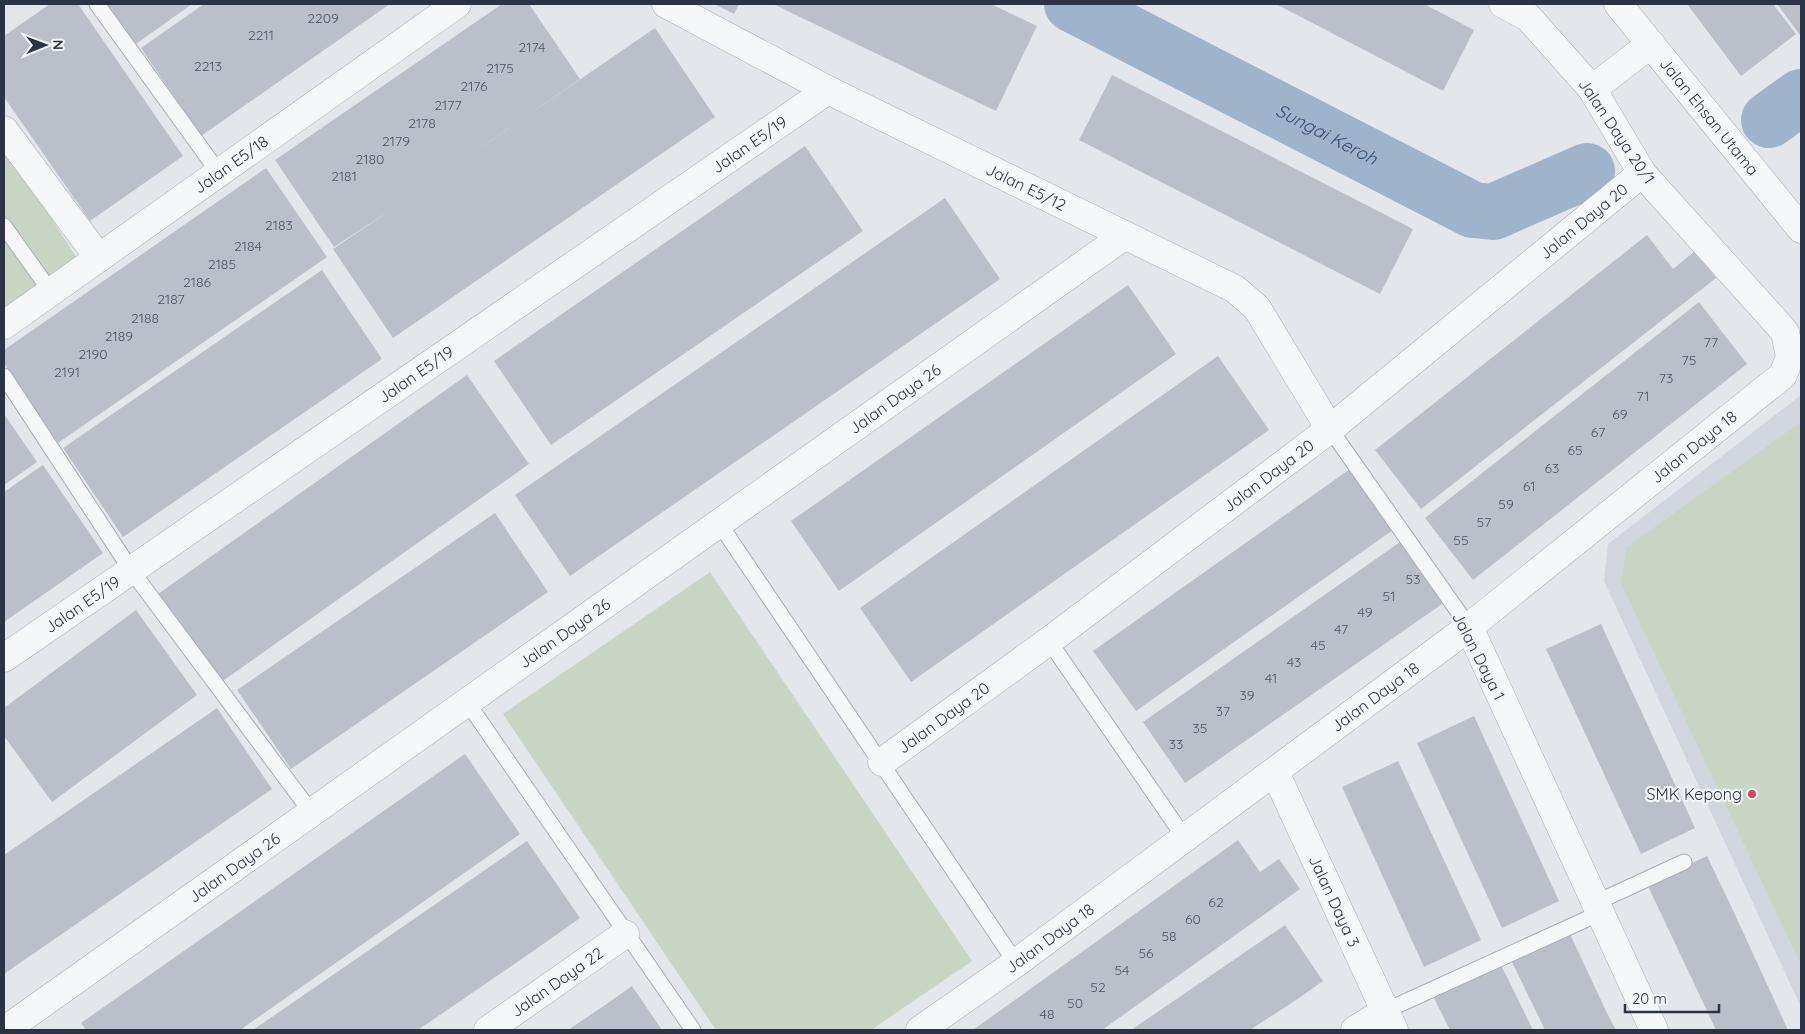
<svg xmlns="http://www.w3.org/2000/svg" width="1805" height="1034" font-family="Quicksand,sans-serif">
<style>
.built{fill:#d1d5dd}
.green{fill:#c8d5c5}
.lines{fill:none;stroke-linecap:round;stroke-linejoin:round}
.river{stroke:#9fb3cb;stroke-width:56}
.building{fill:#bbbfc9}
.service-casing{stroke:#a8adb6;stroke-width:17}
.minor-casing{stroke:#a8adb6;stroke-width:29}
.tertiary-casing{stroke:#a8adb6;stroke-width:29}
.service{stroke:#f6f7f9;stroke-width:15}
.minor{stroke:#f6f7f9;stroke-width:28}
.tertiary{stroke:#f6f7f9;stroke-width:28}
.poi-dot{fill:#cf4a59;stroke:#f3f5f9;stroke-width:2}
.labels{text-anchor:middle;stroke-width:4.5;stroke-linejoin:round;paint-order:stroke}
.number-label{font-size:14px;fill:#4f5665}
.street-label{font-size:16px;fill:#2b3344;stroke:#f3f5f9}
.poi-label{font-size:16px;fill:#2b3344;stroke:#f3f5f9;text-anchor:end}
.water-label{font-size:18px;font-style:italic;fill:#355078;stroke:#f3f5f9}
</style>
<rect width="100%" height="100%" fill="#e3e6eb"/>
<path class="built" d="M1801,395V1007L1604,581L1608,544Z"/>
<g class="green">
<path d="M4,145L84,269L4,326Z"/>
<path d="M1801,422V965L1621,583L1627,547Z"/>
<path d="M710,572L972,961L871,1030H716L503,714Z"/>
</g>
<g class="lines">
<g class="river">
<path id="s1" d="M1072,4L1473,210L1493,212L1587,171"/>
<path d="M1769,120L1801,97"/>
</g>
</g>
<g class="building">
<path d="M50,4H78L183,156L90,221L4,97V36Z"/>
<path d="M107,4H192L136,44Z"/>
<path d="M204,4H390L201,136L141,48Z"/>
<path d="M502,4H529L580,79L448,170L655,28L715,117L393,338L333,249L392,209L334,247L275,160Z"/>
<path d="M714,4H739L734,14Z"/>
<path d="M773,4H991L1037,26L996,111Z"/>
<path d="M1276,4H1424L1474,30L1443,91Z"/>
<path d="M1687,4H1773L1796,34L1741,76Z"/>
<path d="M1777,4H1801V34L1800,35Z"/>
<path d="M1112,75L1413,229L1380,294L1079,140Z"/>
<path d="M805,146L863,231L551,445L494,361Z"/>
<path d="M266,168L327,257L58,443L4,363V350Z"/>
<path d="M945,198L1000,279L570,576L515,495Z"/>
<path d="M1647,235L1673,269L1695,251L1716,278L1421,509L1375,450Z"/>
<path d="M322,270L382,359L123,537L63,448Z"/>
<path d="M1128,285L1176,354L839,591L791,521Z"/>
<path d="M1699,302L1747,364L1473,580L1425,518Z"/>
<path d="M1218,356L1269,430L911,682L860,608Z"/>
<path d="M467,375L529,464L220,683L158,594Z"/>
<path d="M4,414L37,462L4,485Z"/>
<path d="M43,465L103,553L4,622V492Z"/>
<path d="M1350,469L1393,530L1136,711L1093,651Z"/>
<path d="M495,513L548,592L291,769L237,690Z"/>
<path d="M1403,540L1445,602L1185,783L1143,722Z"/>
<path d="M136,610L197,695L52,802L4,736V708Z"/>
<path d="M1601,624L1695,828L1641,854L1546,649Z"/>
<path d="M217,708L272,789L4,974V855Z"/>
<path d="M1474,716L1559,901L1502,928L1417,743Z"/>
<path d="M465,754L520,834L240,1030H86L81,1023Z"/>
<path d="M1398,761L1481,940L1424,967L1342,787Z"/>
<path d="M1238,840L1260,872L1279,859L1300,889L1102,1030H973Z"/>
<path d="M527,841L580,918L529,954L418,1030H253Z"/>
<path d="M1707,856L1731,906L1788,1030H1716L1647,884Z"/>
<path d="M1285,925L1323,981L1299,998L1250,1030H1131Z"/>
<path d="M1570,934L1606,1011L1616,1030H1545L1512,962Z"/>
<path d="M1500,963L1533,1030H1450L1433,996Z"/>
<path d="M632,986L662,1030H568L608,1003Z"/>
</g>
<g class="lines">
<g class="service-casing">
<g id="service">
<path d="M97,4L219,173"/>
<path d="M4,226L51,292"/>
<path d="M4,376L131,570L311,812"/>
<path d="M1330,429L1469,627"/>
<path d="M719,523L1016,963"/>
<path d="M1049,641L1184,837"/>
<path d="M467,702L693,1030"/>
<path d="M1595,903L1684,862"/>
<path d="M1385,1011L1600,913"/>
</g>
</g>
<g class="minor-casing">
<g id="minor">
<path id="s2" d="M666,4L828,90L1235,289L1257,308L1330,429"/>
<path d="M1592,89L1651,44"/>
<path d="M4,130L99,258"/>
<path id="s3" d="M4,325L457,4"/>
<path d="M1469,627L1654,1030"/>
<path id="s4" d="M4,658L828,90"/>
<path id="s5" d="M882,762L1049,641L1330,429L1642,173"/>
<path id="s6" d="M1275,772L1394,1030"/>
<path id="s7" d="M5,1030L1124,236"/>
<path id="s8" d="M488,1030L625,934"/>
<path id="s9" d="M920,1030L1016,963L1469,627L1783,375L1790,357L1785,332L1642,173L1592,89L1528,17L1503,4"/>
<path d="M1355,1030L1385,1011"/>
</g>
</g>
<g class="tertiary-casing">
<g id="tertiary">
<path id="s10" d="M1618,4L1801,229"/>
</g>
</g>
<use href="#service" class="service"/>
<use href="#minor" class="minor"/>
<use href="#tertiary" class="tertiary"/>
</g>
<circle class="poi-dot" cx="1752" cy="794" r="5"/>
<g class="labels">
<g class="number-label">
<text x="323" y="23">2209</text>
<text x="261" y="40">2211</text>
<text x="532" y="52">2174</text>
<text x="208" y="71">2213</text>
<text x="500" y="73">2175</text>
<text x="474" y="91">2176</text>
<text x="448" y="110">2177</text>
<text x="422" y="128">2178</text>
<text x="396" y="146">2179</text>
<text x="370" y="164">2180</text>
<text x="344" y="181">2181</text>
<text x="279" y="230">2183</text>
<text x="248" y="251">2184</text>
<text x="222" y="269">2185</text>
<text x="197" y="287">2186</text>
<text x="171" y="304">2187</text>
<text x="145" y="323">2188</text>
<text x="119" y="341">2189</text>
<text x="1711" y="347">77</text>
<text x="93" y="359">2190</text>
<text x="1689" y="365">75</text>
<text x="67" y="377">2191</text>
<text x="1666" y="383">73</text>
<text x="1643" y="401">71</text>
<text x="1620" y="419">69</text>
<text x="1598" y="437">67</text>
<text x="1575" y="455">65</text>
<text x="1552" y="473">63</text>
<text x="1529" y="491">61</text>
<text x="1506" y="509">59</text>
<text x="1484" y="527">57</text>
<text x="1461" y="545">55</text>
<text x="1413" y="584">53</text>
<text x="1389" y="601">51</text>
<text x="1365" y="617">49</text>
<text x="1341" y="634">47</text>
<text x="1318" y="650">45</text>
<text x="1294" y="667">43</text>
<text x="1271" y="683">41</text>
<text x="1247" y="700">39</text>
<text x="1223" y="716">37</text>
<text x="1200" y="733">35</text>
<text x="1176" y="749">33</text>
<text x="1216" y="907">62</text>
<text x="1193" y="924">60</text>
<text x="1169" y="941">58</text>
<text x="1146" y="958">56</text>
<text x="1122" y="975">54</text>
<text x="1098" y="992">52</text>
<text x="1075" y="1008">50</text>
<text x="1047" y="1019">48</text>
</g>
<g class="street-label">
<text dy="6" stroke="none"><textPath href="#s10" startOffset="145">Jalan Ehsan Utama</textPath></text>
<text transform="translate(1617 131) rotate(56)" y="6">Jalan Daya 20/1</text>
<text dy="6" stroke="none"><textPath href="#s4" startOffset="905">Jalan E5/19</textPath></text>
<text dy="6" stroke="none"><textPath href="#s3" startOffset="278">Jalan E5/18</textPath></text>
<text dy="6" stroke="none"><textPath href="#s2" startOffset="404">Jalan E5/12</textPath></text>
<text dy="6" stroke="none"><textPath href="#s5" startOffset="886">Jalan Daya 20</textPath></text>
<text dy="6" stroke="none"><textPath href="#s4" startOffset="500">Jalan E5/19</textPath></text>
<text dy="6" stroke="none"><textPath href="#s7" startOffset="1091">Jalan Daya 26</textPath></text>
<text dy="6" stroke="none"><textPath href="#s9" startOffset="969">Jalan Daya 18</textPath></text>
<text dy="6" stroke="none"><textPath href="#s5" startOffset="481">Jalan Daya 20</textPath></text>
<text dy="6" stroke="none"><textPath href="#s4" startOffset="95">Jalan E5/19</textPath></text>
<text dy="6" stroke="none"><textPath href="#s7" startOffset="686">Jalan Daya 26</textPath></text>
<text transform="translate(1479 656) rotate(63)" y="6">Jalan Daya 1</text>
<text dy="6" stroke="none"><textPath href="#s9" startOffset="564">Jalan Daya 18</textPath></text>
<text dy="6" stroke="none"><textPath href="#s5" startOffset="76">Jalan Daya 20</textPath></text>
<text dy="6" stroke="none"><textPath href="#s7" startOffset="281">Jalan Daya 26</textPath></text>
<text dy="6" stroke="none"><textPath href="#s6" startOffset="142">Jalan Daya 3</textPath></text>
<text dy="6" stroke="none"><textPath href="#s9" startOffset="159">Jalan Daya 18</textPath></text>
<text dy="6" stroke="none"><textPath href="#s8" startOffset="84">Jalan Daya 22</textPath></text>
</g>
<g class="poi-label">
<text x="1742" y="800">SMK Kepong</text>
</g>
<g class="water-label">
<text dy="6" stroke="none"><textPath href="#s1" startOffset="286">Sungai Keroh</textPath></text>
</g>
</g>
<rect width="1805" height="1034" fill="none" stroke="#2b3344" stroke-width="10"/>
<g transform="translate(45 45) rotate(89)" stroke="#f3f5f9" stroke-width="4" paint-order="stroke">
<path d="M0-4L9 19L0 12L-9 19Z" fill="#2b3344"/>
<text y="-8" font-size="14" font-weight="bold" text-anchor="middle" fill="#2b3344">N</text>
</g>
<path d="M1625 1004v8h94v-8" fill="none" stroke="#2b3344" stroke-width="2.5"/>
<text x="1632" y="1004" font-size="15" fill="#2b3344" stroke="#f3f5f9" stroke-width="4" paint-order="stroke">20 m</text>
</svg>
